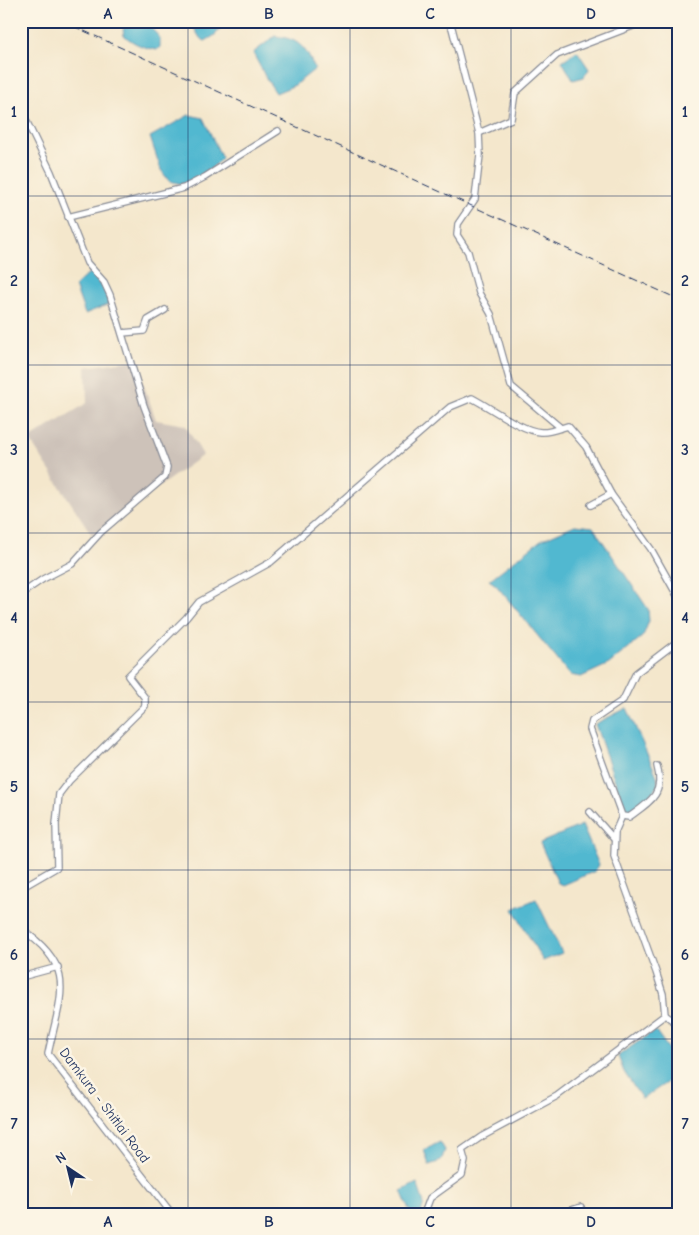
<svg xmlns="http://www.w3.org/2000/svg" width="699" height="1235" font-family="'Comic Neue',sans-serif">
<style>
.industrial{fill:#cdc2b9}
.water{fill:#51b8d0;stroke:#367497}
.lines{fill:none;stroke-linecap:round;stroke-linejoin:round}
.minor-casing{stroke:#888b95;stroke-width:8}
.minor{stroke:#fff;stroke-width:5.5}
.rail{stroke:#1b2f5e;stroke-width:1;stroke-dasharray:8 4;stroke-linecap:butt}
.grid{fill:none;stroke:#1b2f5e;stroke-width:1;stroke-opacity:0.55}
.labels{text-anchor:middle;stroke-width:5;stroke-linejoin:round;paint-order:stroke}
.street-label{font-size:14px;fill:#1b2f5e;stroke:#fcf5e5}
.neatline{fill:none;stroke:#1b2f5e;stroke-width:2}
.grid-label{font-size:16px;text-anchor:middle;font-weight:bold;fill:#1b2f5e}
</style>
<rect width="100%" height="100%" fill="#fcf5e5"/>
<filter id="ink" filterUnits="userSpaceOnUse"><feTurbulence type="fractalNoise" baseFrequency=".02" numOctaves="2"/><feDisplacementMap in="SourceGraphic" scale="10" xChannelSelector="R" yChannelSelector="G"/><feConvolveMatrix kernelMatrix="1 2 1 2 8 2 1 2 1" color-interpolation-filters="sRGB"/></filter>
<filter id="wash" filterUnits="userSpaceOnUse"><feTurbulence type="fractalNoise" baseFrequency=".0096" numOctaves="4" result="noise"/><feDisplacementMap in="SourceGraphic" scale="20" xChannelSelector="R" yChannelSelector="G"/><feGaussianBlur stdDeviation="1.12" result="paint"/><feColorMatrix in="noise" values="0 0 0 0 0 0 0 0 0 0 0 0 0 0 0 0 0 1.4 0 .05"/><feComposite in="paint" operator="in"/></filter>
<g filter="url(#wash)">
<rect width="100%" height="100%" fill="#f4e7cc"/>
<path class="industrial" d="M135,360L156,420L185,425L203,455L92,535L29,439L87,403L86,367Z"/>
<g class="water">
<path d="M129,21C144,21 150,26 160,38V47L157,50C145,48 133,44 124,35L123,30Z"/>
<path d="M190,21H221C221,33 214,36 205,41L200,38Z"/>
<path d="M275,36C300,39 305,47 315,69L295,85L276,93L266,78L253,53Z"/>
<path d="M577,51L589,69L584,77L573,80L562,61Z"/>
<path d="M189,115L203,118L222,158L209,171L182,184L169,181L161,170L150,137Z"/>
<path d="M90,272C102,280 106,290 109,304L85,314L75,286Z"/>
<path d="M575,525L593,527L648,609L649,621L643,636L609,664L581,677L570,675L496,585L489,580L541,540Z"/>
<path d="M627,708L657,776L658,785L643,804L627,815L595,724Z"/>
<path d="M582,825L599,865L595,871L563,885L558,883L540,843Z"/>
<path d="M536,899L562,953L543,961L513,909Z"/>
<path d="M655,1030L678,1062V1075L642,1099L624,1072L618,1056Z"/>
<path d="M440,1142L445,1150L441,1161L429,1165L424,1150Z"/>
<path d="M417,1183L424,1203L421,1213L411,1214L401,1191Z"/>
</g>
</g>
<g filter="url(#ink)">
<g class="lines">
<g class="minor-casing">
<g id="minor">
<path d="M446,21L452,28L479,133L480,155L475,199L458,224L457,235L468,252L479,293L491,314L511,386L561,428"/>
<path d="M21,110L51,172L87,263L104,282L110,295L144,406L167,467L165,477L101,532L72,564L43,579L21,594"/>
<path d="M479,133L511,119L515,93L557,55L633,26L634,21"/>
<path d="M68,217L184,188L205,177L278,131"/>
<path d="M122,333L144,331L148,320L165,310"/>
<path d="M591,505L611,494"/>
<path d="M590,812L614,839"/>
<path d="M622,816L629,817C650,802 665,794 657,766"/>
<path d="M21,888L57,867L56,824L59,794L69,781L145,706V698L128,676L186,618L199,602L271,562L450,407L472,398C491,408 522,431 541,432C549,433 560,428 568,426L586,447L611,494L651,549L678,597"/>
<path d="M21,929C79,968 60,996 48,1054L172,1214"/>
<path d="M21,977L58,967"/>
<path d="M665,1015L663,994L656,972L614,856L615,832L622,816L590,729L592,721L623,700L636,673L678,641"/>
<path d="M424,1214L430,1198L462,1175L465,1161L462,1150L481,1137L557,1096L665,1015L678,1024"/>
<path d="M559,1214L581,1207L583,1214"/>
</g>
</g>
<use href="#minor" class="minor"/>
<path class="rail" d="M62,21L678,299"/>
</g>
</g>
<path class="grid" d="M188,21V1214M350,21V1214M511,21V1214M21,196H678M21,365H678M21,533H678M21,702H678M21,870H678M21,1039H678"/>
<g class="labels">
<g class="street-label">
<text transform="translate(105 1105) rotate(53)" y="5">Damkura - Shitlai Road</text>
</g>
</g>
<rect width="699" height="1235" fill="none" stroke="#fcf5e5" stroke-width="55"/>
<g transform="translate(68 1168) rotate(325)" stroke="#fcf5e5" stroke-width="4" paint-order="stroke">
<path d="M0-4L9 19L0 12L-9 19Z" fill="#1b2f5e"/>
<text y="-8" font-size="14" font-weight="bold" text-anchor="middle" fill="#1b2f5e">N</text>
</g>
<rect x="28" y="28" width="644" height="1180" class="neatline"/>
<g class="grid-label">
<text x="108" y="19">A</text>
<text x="269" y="19">B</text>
<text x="430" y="19">C</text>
<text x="591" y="19">D</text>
<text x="14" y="117">1</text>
<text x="685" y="117">1</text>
<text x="14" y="286">2</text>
<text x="685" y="286">2</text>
<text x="14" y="455">3</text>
<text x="685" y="455">3</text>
<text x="14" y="623">4</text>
<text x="685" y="623">4</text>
<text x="14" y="792">5</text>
<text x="685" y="792">5</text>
<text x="14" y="960">6</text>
<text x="685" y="960">6</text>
<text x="14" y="1129">7</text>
<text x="685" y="1129">7</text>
<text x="108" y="1227">A</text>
<text x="269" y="1227">B</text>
<text x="430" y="1227">C</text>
<text x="591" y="1227">D</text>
</g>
</svg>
